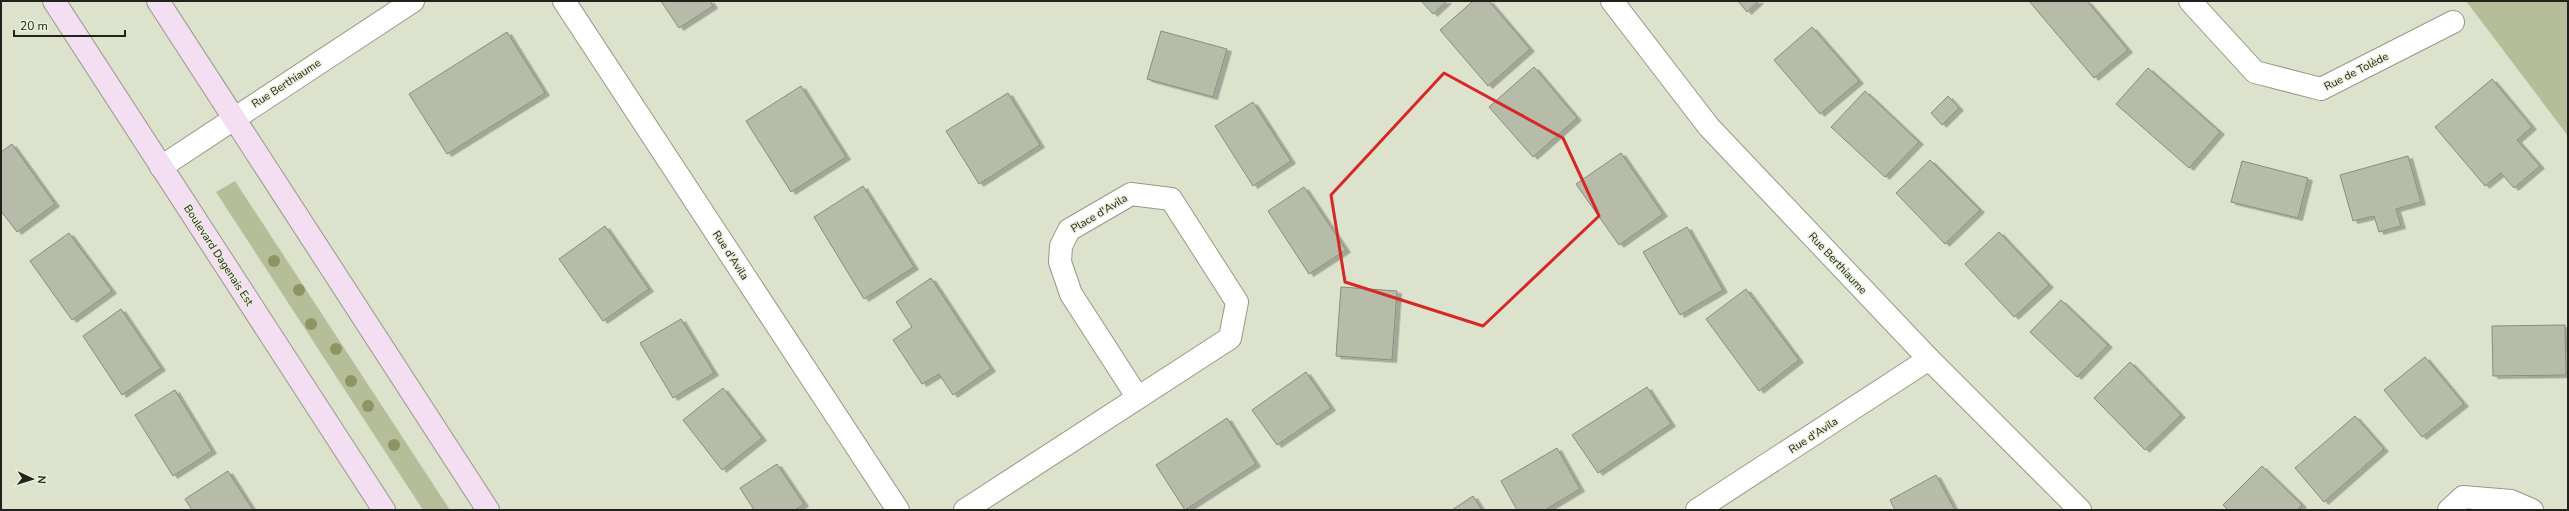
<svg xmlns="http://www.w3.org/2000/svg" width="2569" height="511" font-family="'Nunito Sans',sans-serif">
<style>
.green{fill:#b6be99}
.building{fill:#b7bca8;stroke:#888c79;filter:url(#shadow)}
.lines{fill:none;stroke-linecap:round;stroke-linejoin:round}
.minor-casing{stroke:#959a87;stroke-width:24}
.secondary-casing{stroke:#959a87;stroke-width:24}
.minor{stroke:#fff;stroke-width:22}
.secondary{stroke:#f3def2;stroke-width:22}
.tree{fill:#8d9564}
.marked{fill:none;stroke:#d62828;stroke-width:3;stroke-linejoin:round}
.labels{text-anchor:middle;stroke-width:3;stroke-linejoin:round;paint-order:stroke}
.street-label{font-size:11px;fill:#20221b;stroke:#eaefda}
</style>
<defs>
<filter id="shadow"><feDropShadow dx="4.5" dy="2.5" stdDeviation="0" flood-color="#0004"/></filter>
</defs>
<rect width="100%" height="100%" fill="#dde2cd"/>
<g class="green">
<path d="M2466,1H2568V136Z"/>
<path d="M235,181L450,510H423L216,192Z"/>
</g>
<g class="building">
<path d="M661,1H710L713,6L679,28Z"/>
<path d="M1421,1H1447L1433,14Z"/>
<path d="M1473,1H1489L1530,49L1488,86L1440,30Z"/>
<path d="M1738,1H1759L1747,12Z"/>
<path d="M2029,1H2087L2128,50L2094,78Z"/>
<path d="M1812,27L1859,81L1820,114L1774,60Z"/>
<path d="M1161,31L1227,49L1213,97L1147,79Z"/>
<path d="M507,32L545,93L447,154L409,94Z"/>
<path d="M1534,67L1577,118L1533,157L1489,107Z"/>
<path d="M2148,68L2220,132L2189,168L2116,104Z"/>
<path d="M2492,79L2532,127L2517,140L2540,166L2514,188L2501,173L2485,186L2435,127Z"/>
<path d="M801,86L846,157L791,192L746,121Z"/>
<path d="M1865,91L1919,142L1885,177L1831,127Z"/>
<path d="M1008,93L1040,145L979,184L946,131Z"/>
<path d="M1948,96L1959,108L1942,125L1931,113Z"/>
<path d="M1253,102L1291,161L1253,186L1215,126Z"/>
<path d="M12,144L55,204L17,232L1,211V152Z"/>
<path d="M1621,153L1663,214L1619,245L1576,184Z"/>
<path d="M2408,156L2421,202L2396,209L2401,226L2379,232L2374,216L2353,221L2340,175Z"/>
<path d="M1930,160L1980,210L1945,244L1896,193Z"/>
<path d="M2242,161L2308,178L2298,218L2231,202Z"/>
<path d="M863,186L914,267L864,299L814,217Z"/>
<path d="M1304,187L1346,250L1309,274L1268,211Z"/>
<path d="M605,226L649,289L603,321L559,259Z"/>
<path d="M1687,227L1723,290L1680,315L1643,252Z"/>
<path d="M1999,232L2049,285L2014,317L1965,264Z"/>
<path d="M69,233L112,291L72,320L30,261Z"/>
<path d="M931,278L991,369L953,395L939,374L922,384L893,340L912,327L896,302Z"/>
<path d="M1341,287L1397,291L1392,360L1336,356Z"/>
<path d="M1746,289L1799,360L1759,391L1706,319Z"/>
<path d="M2061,300L2108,345L2077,377L2030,332Z"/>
<path d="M121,309L161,368L122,395L83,336Z"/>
<path d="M681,319L714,373L673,398L640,343Z"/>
<path d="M2565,325L2566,375L2493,376L2492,326Z"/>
<path d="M2425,357L2464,404L2422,437L2384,390Z"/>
<path d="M2130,362L2181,415L2145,450L2094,398Z"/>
<path d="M1306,372L1331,408L1277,445L1252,410Z"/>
<path d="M1647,387L1671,424L1598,473L1572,435Z"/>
<path d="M723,388L762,438L722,470L683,420Z"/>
<path d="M175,390L212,451L173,476L135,415Z"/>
<path d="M2355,416L2384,449L2324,502L2295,468Z"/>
<path d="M1227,418L1256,464L1185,510L1156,465Z"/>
<path d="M1557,448L1580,489L1545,510H1517L1501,481Z"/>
<path d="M777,464L804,504L795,510H754L740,488Z"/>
<path d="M2262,466L2302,505L2297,510H2228L2223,505Z"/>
<path d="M228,471L253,510H192L185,499Z"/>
<path d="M1936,475L1955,510H1895L1890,500Z"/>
<path d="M1473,496L1482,510H1452Z"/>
</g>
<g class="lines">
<g class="minor-casing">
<g id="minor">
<path d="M564,1L898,510"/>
<path d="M1612,1L1709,127L1929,359L2080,510"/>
<path d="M2190,1L2255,72L2321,89L2453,22"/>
<path d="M161,167L413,1"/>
<path d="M965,510L1230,338L1237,302L1171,199L1131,194L1069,230L1061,246L1060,262L1071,294L1138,398"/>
<path d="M1697,510L1929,359"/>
<path d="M2449,510L2463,497L2511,501L2532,510"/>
</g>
</g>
<g class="secondary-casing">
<g id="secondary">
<path d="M54,1L384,510"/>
<path d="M158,1L488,510"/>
</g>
</g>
<use href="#minor" class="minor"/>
<use href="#secondary" class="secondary"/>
</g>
<g class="tree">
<circle cx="274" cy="261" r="6"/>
<circle cx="299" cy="290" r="6"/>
<circle cx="311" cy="324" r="6"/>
<circle cx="336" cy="349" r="6"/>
<circle cx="351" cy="381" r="6"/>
<circle cx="368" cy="406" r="6"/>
<circle cx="394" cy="445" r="6"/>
</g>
<path class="marked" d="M1444,73L1563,138L1599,216L1483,326L1345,282L1331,195Z"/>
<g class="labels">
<g class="street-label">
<text transform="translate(2356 71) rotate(-27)" y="4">Rue de Tolède</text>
<text transform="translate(286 83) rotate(-33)" y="4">Rue Berthiaume</text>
<text transform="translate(1099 213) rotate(-31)" y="4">Place d'Avila</text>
<text transform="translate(219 255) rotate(57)" y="4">Boulevard Dagenais Est</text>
<text transform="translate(731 255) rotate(57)" y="4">Rue d'Avila</text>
<text transform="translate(1838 263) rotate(47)" y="4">Rue Berthiaume</text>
<text transform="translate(1813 435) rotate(-33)" y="4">Rue d'Avila</text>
</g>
</g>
<rect width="2569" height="511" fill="none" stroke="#20221b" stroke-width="4"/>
<g transform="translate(32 479) rotate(94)" stroke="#eaefda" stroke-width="3" paint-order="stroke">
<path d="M0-3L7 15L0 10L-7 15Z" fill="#20221b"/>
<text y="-6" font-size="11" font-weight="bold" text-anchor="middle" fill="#20221b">N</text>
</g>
<path d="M14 30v6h111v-6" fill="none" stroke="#20221b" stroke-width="2"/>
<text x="20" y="30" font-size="12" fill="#20221b" stroke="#eaefda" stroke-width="3" paint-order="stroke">20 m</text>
</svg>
